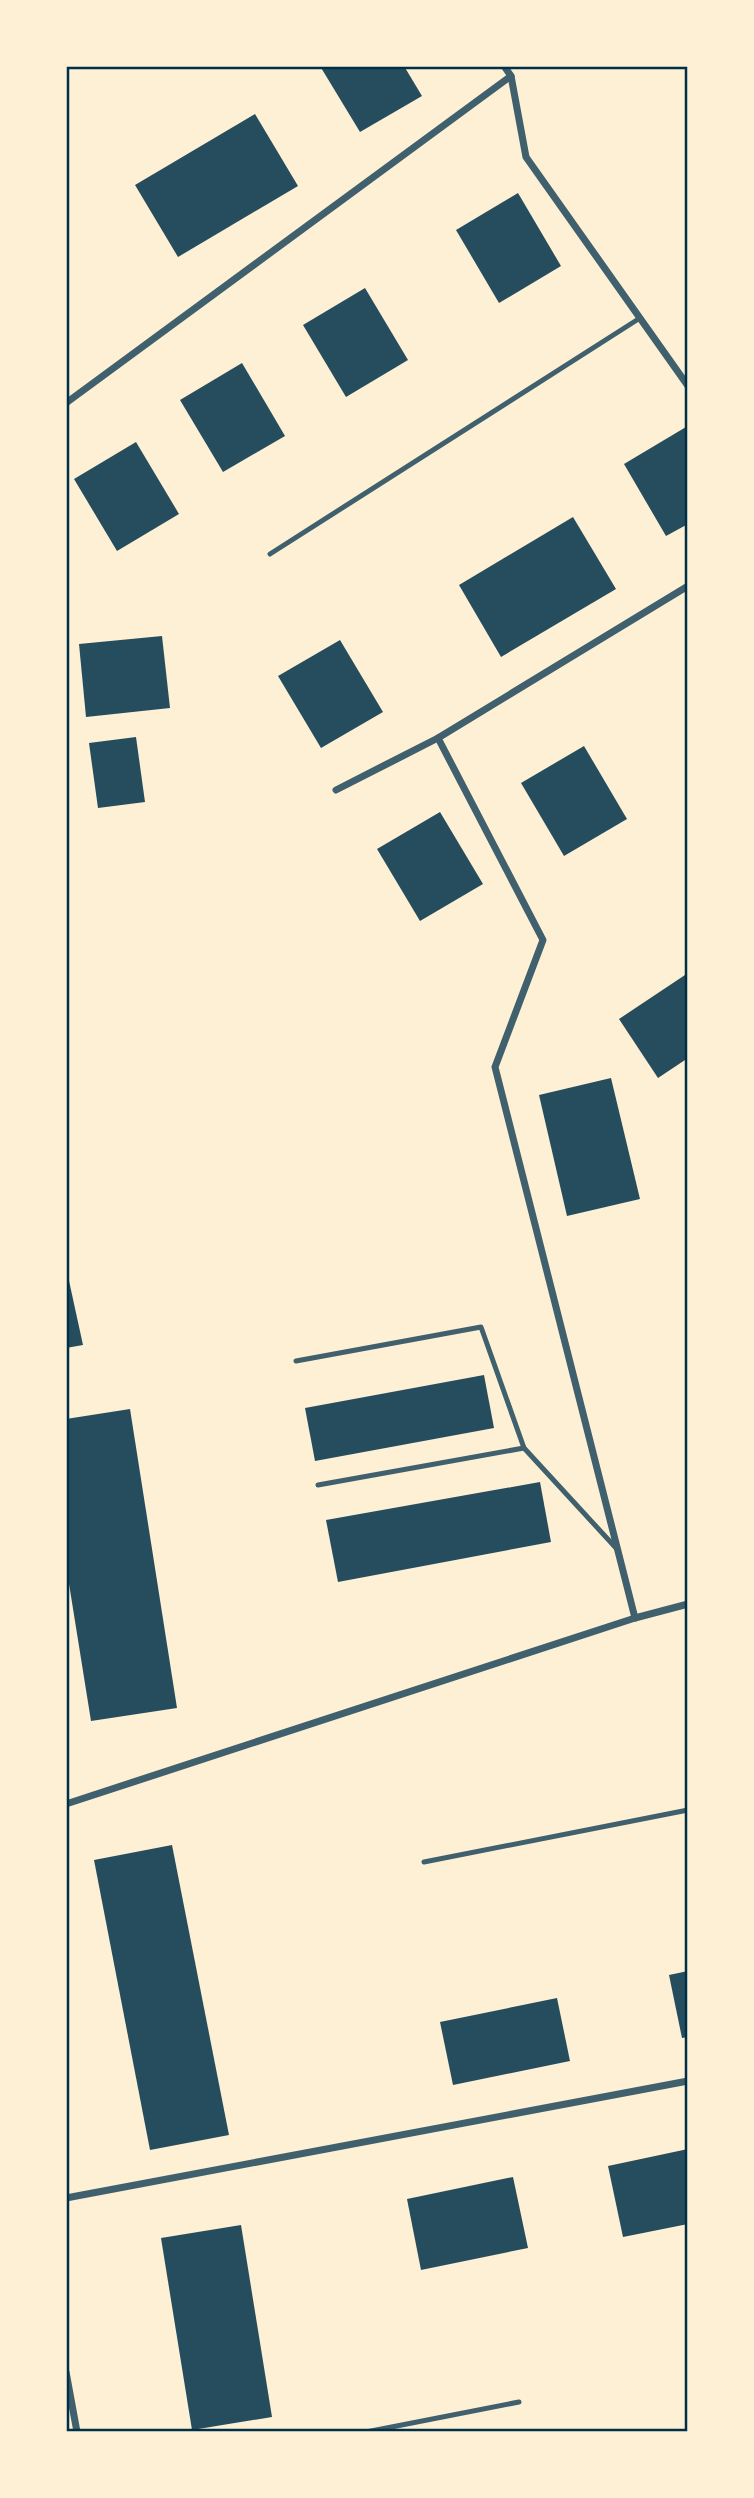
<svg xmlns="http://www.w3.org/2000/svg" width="754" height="2498" font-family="'Noto Serif',serif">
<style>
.building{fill:#264d5e}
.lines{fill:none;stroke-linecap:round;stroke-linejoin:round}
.service{stroke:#3f606c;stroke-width:5}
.minor{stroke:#3f606c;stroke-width:7}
.neatline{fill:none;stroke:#003049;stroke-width:2.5}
</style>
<rect width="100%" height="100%" fill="#fdf0d5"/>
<g class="building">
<path d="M320,66H404L422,96L360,132Z"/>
<path d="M255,114L298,186L178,257L135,185Z"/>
<path d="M518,193L561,266L499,303L456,230Z"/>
<path d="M365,288L408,360L346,397L303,325Z"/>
<path d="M242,363L285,436L223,472L180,400Z"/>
<path d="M686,427L688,524L666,536L624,464Z"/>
<path d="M136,442L179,514L117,551L74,479Z"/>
<path d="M573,517L616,589L501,657L459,585Z"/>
<path d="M162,636L170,708L86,717L79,644Z"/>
<path d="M340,640L383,712L321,748L278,676Z"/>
<path d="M136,737L145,802L98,808L89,743Z"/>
<path d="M584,746L627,819L564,856L521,783Z"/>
<path d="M440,812L483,884L420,921L377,849Z"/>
<path d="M688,973V1058L658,1078L619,1019Z"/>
<path d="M611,1078L640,1199L567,1216L539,1095Z"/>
<path d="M66,1267L83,1345L66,1348Z"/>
<path d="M484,1375L494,1428L315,1461L305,1408Z"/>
<path d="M130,1409L177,1708L91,1721L66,1565V1419Z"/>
<path d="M540,1482L551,1542L338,1582L326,1520Z"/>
<path d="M172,1845L229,2135L150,2150L94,1860Z"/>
<path d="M688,1971V2037L682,2038L669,1975Z"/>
<path d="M557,1998L570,2061L453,2085L440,2022Z"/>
<path d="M688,2149V2224L623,2237L608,2166Z"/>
<path d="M513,2177L528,2248L421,2270L407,2199Z"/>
<path d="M241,2225L272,2417L192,2430L161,2238Z"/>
</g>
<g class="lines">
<g class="service">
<path d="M270,554L640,318"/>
<path d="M296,1361L481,1327L524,1448L616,1548"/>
<path d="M318,1485L524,1448"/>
<path d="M424,1862L688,1810"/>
<path d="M366,2432L519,2402"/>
</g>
<g class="minor">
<path d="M504,66L511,76L526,157L688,386"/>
<path d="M66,403L511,76"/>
<path d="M438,738L543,940L495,1067L635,1618"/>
<path d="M336,790L438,738L688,586"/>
<path d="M66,1804L635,1618L688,1604"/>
<path d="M66,2198L688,2081"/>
<path d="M66,2372L77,2432"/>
</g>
</g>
<rect width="754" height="2498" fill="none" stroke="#fdf0d5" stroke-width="136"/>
<rect x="68" y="68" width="618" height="2362" class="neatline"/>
</svg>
